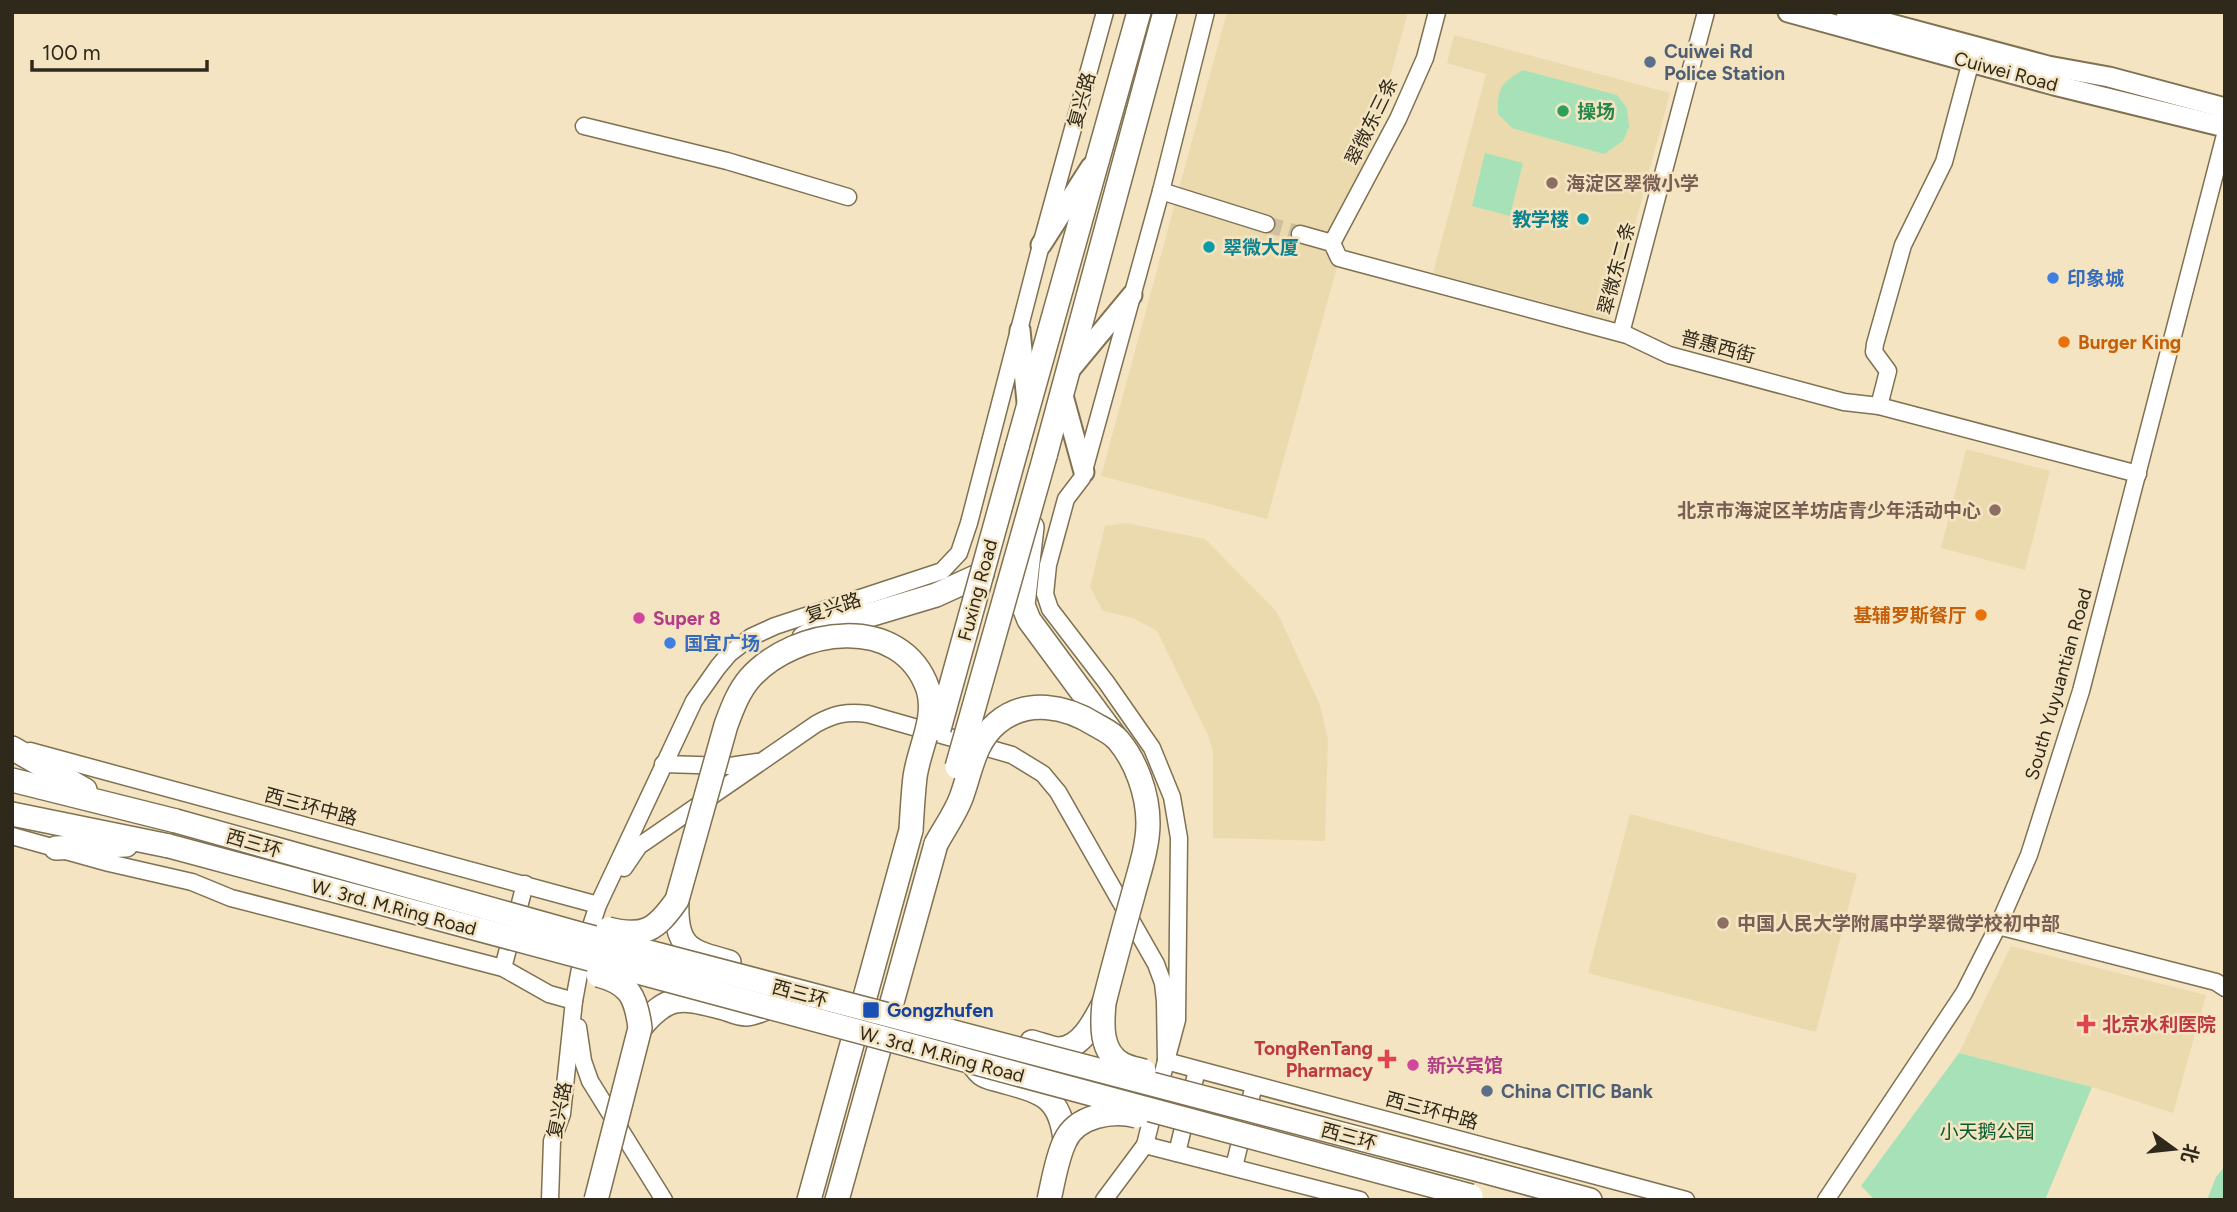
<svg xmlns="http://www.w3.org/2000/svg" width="2237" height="1212" font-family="Figtree,'Noto Sans SC',sans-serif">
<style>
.built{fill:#ecdaaf}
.green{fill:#a7e1b8}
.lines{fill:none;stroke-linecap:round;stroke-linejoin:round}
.minor-tunnel{stroke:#cdbfa0;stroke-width:16;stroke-dasharray:16 8;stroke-linecap:butt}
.minor-casing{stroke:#7f7151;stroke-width:19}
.major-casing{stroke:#7f7151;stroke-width:23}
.highway-casing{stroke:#7f7151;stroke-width:26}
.minor{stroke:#fff;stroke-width:16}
.major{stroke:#fff;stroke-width:19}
.highway{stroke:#fff;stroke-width:23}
.highway-bridge-casing{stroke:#7f7151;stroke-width:26;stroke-linecap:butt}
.highway-bridge{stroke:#fff;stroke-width:23}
.service-dot{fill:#5c6f8a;stroke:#f4e4c1;stroke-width:2.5}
.leisure-dot{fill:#2e9e5b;stroke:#f4e4c1;stroke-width:2.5}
.education-dot{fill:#8d6e63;stroke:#f4e4c1;stroke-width:2.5}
.culture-dot{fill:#0f9aa8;stroke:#f4e4c1;stroke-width:2.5}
.shop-dot{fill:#3f7fe0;stroke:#f4e4c1;stroke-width:2.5}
.food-dot{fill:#e8710a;stroke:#f4e4c1;stroke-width:2.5}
.hotel-dot{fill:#d1479c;stroke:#f4e4c1;stroke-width:2.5}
.transit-dot{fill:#1a4fb4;stroke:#f4e4c1;stroke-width:2.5}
.health-dot{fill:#e0444e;stroke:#f4e4c1;stroke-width:2.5}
.labels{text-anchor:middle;stroke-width:5;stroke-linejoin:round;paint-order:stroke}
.service-label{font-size:19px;font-weight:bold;fill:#4e5e75;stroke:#f4e4c1;text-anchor:start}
.street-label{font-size:19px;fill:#2f291b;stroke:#f4e4c1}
.leisure-label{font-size:19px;font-weight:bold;fill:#27864d;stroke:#f4e4c1;text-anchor:start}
.education-label{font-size:19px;font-weight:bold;fill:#785e54;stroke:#f4e4c1;text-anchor:start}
.culture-label{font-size:19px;font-weight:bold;fill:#0d838f;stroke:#f4e4c1;text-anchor:end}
.shop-label{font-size:19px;font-weight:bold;fill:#366cbe;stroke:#f4e4c1;text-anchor:start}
.food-label{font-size:19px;font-weight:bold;fill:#c56008;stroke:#f4e4c1;text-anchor:start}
.hotel-label{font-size:19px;font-weight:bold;fill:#b23c85;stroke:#f4e4c1;text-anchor:start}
.transit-label{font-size:19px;font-weight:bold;fill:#164399;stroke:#f4e4c1;text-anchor:start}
.health-label{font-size:19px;font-weight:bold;fill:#be3a42;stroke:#f4e4c1;text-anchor:start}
.park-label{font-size:19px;fill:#075a2f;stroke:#f4e4c1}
</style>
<rect width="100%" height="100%" fill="#f4e4c1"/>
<g class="built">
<path d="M1227,12H1408L1267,519L1101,476Z"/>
<path d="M1454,35L1670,93L1610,320L1433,273L1486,74L1447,63Z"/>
<path d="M1966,449L2050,471L2025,570L1941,548Z"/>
<path d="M1126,523L1205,539L1277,612L1320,705L1328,739L1325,841L1213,838V752L1208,735L1157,631L1133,618L1103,611L1090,587L1105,526Z"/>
<path d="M1630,814L1857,874L1816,1032L1588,973Z"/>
<path d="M2011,946L2206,995L2173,1113L2092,1087L1959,1053Z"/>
</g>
<g class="green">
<path d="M1523,70L1617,95L1627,108L1629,127L1623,141L1604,154L1512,128L1498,114C1497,88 1501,83 1523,70Z"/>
<path d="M1485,153L1523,163L1510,216L1472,206Z"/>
<path d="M1959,1053L2092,1087L2045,1200H1875L1861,1186Z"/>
<path d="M2225,1166V1200H2207L2216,1177Z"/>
</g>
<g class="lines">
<path class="minor-tunnel" d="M1266,224L1300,234"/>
<g class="minor-casing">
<g id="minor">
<path d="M584,126L727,161L848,197"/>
<path d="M1161,191L1266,224"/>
<path d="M1300,234L1332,243L1339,258L1627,335L1669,355L1844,402L1879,406L2138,474"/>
<path d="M1332,243L1398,119L1425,58L1437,12"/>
<path d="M1621,333L1706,12"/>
<path d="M1879,406L1888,371L1874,352L1875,344L1903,245L1944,162L1971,61"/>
<path d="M30,751L598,905"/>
<path d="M663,764L730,766L757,762"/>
<path d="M12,836L109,863L192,882L231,898L503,968L549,994L574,1001"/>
<path d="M624,868L639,846L816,724C834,714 847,711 868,714L1012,755L1043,774L1058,792L1156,964L1163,983L1165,1001L1166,1061L1145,1145L1104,1200"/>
<path d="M1998,926L2216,982L2225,988"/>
<path d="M503,968L525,884"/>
<path d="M578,1027L583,1061L590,1081L664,1200"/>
<path d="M1166,1061L1177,1020L1179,838L1172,797L1152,748L1106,682L1050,609L1045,594L1048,565L1066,499L1082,478L1161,191L1206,12"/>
<path d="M1166,1061L1686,1200"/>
<path d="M1145,1145L1360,1200"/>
<path d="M1177,1153L1197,1070"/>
<path d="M1234,1167L1254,1085"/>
<path d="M550,1200L552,1141L562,1114L574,1001L584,947L598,905L694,701L718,667L729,654L751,637L775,626L942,571L959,553L969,523L1041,245L1105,12"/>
<path d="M1826,1200L1964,993L1998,926L2029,855L2081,691L2225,135"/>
</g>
</g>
<g class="major-casing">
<g id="major">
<path d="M1788,12L2054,85L2225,127"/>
<path d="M1846,12L2048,66L2109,77L2225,108"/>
<path d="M1041,245L1091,167"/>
<path d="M1020,330L1027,402"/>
<path d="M1069,371L1132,295"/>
<path d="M1062,392L1084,472"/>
</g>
</g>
<g class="highway-casing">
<g id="highway">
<path d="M1017,447L1139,12"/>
<path d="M1045,456L1165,12"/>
<path d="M1032,527L1023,605L1029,620L1116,738"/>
<path d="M804,638L816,631L936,595L982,574"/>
<path d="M12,748L85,790"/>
<path d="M12,780L176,821"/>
<path d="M12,814L169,846"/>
<path d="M56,848L126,845"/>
<path d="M677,900C675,947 688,951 729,962"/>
<path d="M640,1028C669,992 683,998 724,1008C730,1010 739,1014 746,1014C752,1014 761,1010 767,1008"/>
<path d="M1032,1042C1040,1044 1051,1049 1059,1049C1082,1048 1095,1020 1104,1003"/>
<path d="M971,1061C974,1065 977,1070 982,1074C987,1078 996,1079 1002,1081C1041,1092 1060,1095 1065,1140"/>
<path d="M1479,1170L1590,1200"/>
<path d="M809,1200L911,830"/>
<path d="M837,1200L936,844"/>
</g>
</g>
<use href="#minor" class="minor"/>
<use href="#major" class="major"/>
<use href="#highway" class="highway"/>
<g class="highway-bridge-casing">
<g id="highway-bridge">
<path d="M939,729L1017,447"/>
<path d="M957,767L1045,456"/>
<path d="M176,821L580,934L1479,1170"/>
<path d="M936,844C944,829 955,814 961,798C971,771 974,742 997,723C1027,698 1066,706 1096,725C1103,729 1112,733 1118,740C1136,761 1148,794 1148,823C1148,847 1139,872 1133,895C1123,931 1113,967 1104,1003C1102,1024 1100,1052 1122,1064C1129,1068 1137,1069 1144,1071"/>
<path d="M169,846C603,964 1038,1077 1471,1196"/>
<path d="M608,929C644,938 656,930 677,900L726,725C732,709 738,692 750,678C795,628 901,612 928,689C937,718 919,748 915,777C913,795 912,813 911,830"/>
<path d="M596,1200L640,1028C636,996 629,983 598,975"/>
<path d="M1049,1200C1053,1182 1057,1157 1065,1141C1077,1115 1113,1110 1137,1116"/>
</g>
</g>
<use href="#highway-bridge" class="highway-bridge"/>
</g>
<g class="service-dot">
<circle cx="1650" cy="62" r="7"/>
<circle cx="1487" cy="1091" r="7"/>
</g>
<circle class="leisure-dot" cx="1563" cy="111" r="7"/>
<g class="education-dot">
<circle cx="1552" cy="183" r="7"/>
<circle cx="1995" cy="510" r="7"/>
<circle cx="1723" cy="923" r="7"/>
</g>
<g class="culture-dot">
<circle cx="1583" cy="219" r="7"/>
<circle cx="1209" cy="247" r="7"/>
</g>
<g class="shop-dot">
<circle cx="2053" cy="278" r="7"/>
<circle cx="670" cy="643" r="7"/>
</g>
<g class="food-dot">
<circle cx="2064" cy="342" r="7"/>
<circle cx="1981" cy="615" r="7"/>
</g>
<g class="hotel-dot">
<circle cx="639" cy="618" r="7"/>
<circle cx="1413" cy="1065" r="7"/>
</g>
<rect class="transit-dot" x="862" y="1001" width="18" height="18" rx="3.5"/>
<g class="health-dot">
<path d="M2082.5 1013.5h7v7h7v7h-7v7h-7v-7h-7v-7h7z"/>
<path d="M1383.5 1048.5h7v7h7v7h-7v7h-7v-7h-7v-7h7z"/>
</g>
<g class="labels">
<g class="service-label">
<text x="1664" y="58">Cuiwei Rd<tspan x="1664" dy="22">Police Station</tspan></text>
<text x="1501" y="1098">China CITIC Bank</text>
</g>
<g class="street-label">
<text transform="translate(2006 71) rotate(15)" y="7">Cuiwei Road</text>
<text transform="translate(1081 100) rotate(-75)" y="7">复兴路</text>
<text transform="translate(1371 121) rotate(-64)" y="7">翠微东三条</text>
<text transform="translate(1616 268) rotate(-75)" y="7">翠微东二条</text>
<text transform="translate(1718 346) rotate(15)" y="7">普惠西街</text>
<text transform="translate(977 590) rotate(-75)" y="7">Fuxing Road</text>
<text transform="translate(833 607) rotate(-18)" y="7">复兴路</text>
<text transform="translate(2058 684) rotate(-74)" y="7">South Yuyuantian Road</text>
<text transform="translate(311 806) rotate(15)" y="7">西三环中路</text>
<text transform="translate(254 843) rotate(16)" y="7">西三环</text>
<text transform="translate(394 907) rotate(15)" y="7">W. 3rd. M.Ring Road</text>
<text transform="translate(800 993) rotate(15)" y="7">西三环</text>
<text transform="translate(942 1054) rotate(15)" y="7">W. 3rd. M.Ring Road</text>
<text transform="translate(559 1110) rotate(-79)" y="7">复兴路</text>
<text transform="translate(1432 1110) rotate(15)" y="7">西三环中路</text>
<text transform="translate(1349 1136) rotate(15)" y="7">西三环</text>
</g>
<g class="leisure-label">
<text x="1577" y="118">操场</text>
</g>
<g class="education-label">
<text x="1566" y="190">海淀区翠微小学</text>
<text x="1981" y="517" text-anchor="end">北京市海淀区羊坊店青少年活动中心</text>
<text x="1737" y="930">中国人民大学附属中学翠微学校初中部</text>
</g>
<g class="culture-label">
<text x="1569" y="226">教学楼</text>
<text x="1223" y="254" text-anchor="start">翠微大厦</text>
</g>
<g class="shop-label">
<text x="2067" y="285">印象城</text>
<text x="684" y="650">国宜广场</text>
</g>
<g class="food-label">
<text x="2078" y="349">Burger King</text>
<text x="1967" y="622" text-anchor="end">基辅罗斯餐厅</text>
</g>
<g class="hotel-label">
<text x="653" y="625">Super 8</text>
<text x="1427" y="1072">新兴宾馆</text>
</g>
<g class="transit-label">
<text x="887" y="1017">Gongzhufen</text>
</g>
<g class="health-label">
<text x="2102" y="1031">北京水利医院</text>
<text x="1373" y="1055" text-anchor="end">TongRenTang<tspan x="1373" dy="22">Pharmacy</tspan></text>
</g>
<g class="park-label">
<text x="1987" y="1138">小天鹅公园</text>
</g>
</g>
<rect width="2237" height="1212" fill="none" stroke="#2f291b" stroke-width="28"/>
<g transform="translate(2174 1149) rotate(105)" stroke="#f4e4c1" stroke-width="5" paint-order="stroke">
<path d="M0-5L12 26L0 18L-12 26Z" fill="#2f291b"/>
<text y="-10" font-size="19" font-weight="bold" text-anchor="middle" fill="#2f291b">北</text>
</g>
<path d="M32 60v10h175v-10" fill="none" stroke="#2f291b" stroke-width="3.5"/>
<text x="42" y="60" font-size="21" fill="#2f291b" stroke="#f4e4c1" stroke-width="5" paint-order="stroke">100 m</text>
</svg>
